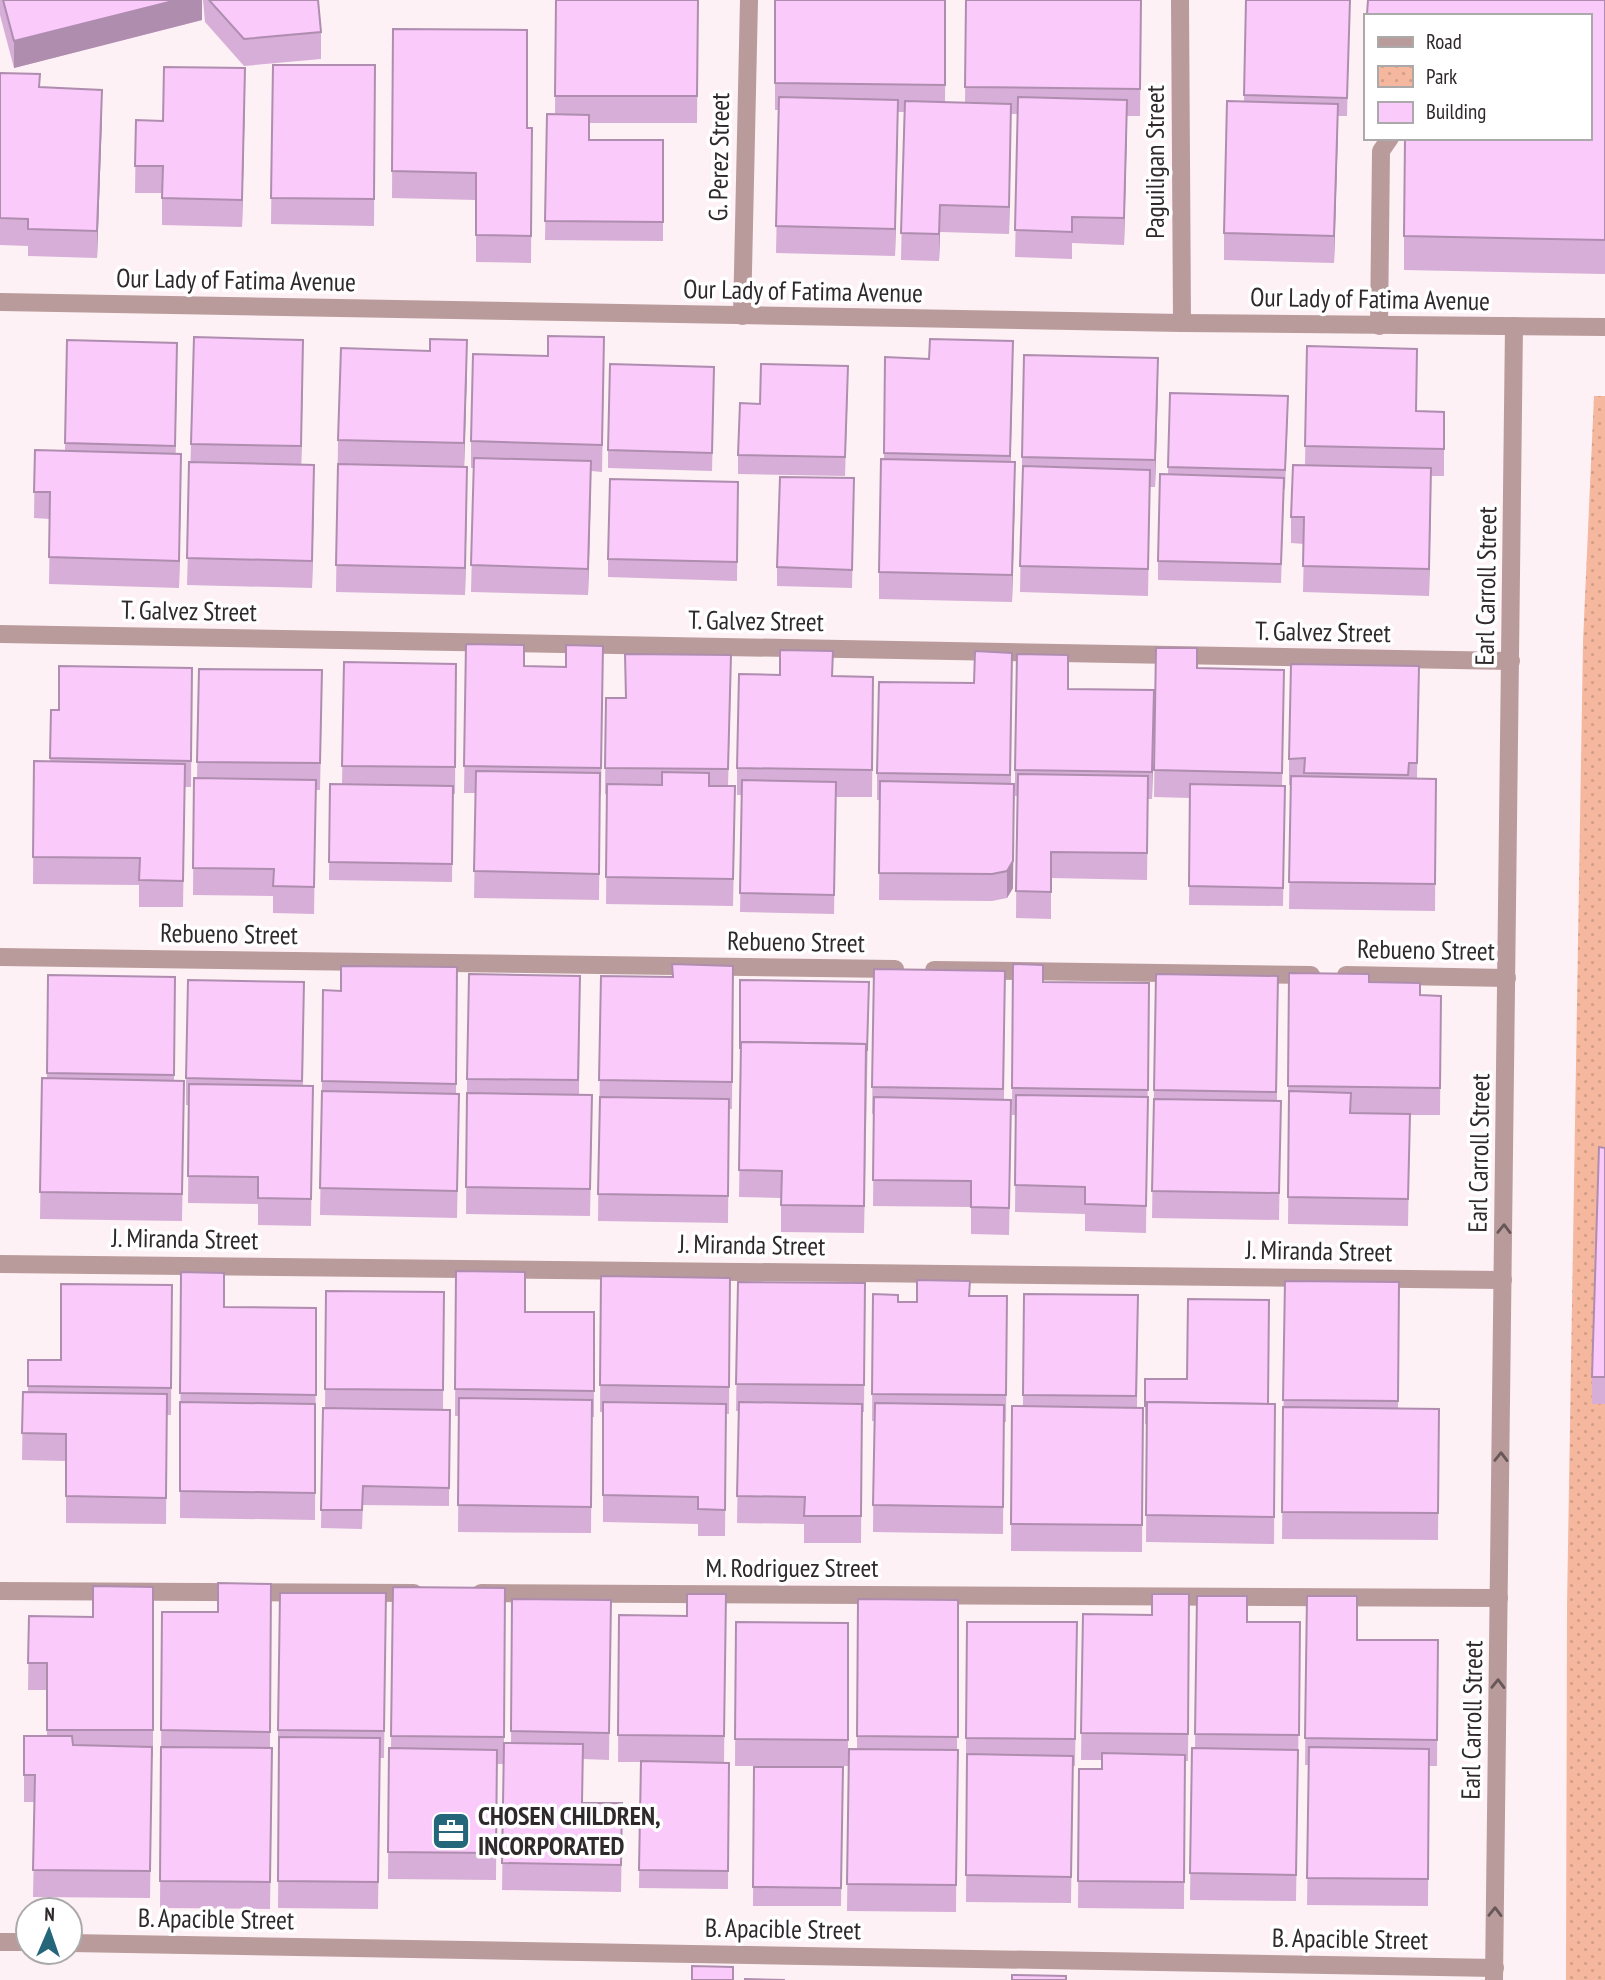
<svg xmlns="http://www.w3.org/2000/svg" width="1605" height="1980" font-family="'PT Sans Narrow',sans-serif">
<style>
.park{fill:url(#park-dots)}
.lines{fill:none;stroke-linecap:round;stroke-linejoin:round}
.lane{stroke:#ba9b9b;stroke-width:18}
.street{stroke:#ba9b9b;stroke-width:18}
.wall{fill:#d7aed7}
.shaded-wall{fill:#af8daf}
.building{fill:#facafa;stroke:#af8daf;stroke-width:2}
.oneway{stroke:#675758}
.labels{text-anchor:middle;stroke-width:7;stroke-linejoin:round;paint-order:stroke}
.street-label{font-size:26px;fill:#30292c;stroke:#fff}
.poi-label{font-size:26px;font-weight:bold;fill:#30292c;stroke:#fff;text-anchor:start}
</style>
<defs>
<pattern id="park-dots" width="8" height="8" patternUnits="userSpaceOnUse" patternTransform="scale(1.75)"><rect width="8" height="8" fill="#f5b89e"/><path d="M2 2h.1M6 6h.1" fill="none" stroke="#d29e88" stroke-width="1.8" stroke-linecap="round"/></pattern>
</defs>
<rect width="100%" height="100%" fill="#fdf1f5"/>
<path class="park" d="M1594,396H1605V1980H1566L1567,1606L1583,642Z"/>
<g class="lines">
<path class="lane" d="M1379,326L1381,151L1390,138"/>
<g class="street">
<path d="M1180,0L1182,323"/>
<path d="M0,302L1182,323L1605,327"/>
<path d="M742,316L749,0"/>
<path d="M0,634L1511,661"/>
<path d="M0,957L895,969"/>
<path d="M934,970L1311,975"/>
<path d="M1346,975L1507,978"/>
<path d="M0,1264L1503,1280"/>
<path d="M0,1591L414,1593"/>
<path d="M481,1593L1499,1598"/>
<path d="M0,1942H28"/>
<path d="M70,1943L1495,1968"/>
<path d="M1494,1980L1514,326"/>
</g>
</g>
<g class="wall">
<path d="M0,0H202V20L14,68L0,15Z"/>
<path d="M203,0H318L321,32V59L244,66L205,22Z"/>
<path d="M556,0H698L697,123H589V140H663V241L545,240L547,114H555Z"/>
<path d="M775,0H946L945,102L965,103L966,0H1141L1140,116H1127L1124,245L1072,243V259L1015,257L1018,114H1011L1009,234L940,232L939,261L901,260L904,112H898L895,256L776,253L779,110H775Z"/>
<path d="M1246,0H1350L1347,116H1338L1334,263L1224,260V233L1244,101Z"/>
<path d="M1368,0H1605V274L1404,270V236L1589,16H1367Z"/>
<path d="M393,29L527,128H532L531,263L476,262V200L392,198Z"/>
<path d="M273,65H375L374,226L271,224Z"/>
<path d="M0,73L40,87L102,116L97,258L28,256V246L0,245Z"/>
<path d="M245,95L242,227L162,225V193H135L136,120L163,121Z"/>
<path d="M67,340L177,369L175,454L181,481L179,588L49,584L50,519L34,518L35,450H65Z"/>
<path d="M1307,346L1416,411L1444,412V476H1431L1429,596L1303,592L1304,544L1291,543V517L1305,465Z"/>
<path d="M885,357L1013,368L1010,462L1015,489L1012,602L879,599V572L884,459Z"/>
<path d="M604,364L602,472L591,471L588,595L471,592L474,468H471V441Z"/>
<path d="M303,366L301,465L314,492L312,588L187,585L191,444Z"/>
<path d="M467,367L464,467L467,494L465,595L336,592L338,440Z"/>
<path d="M848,385L845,476L738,474V455L760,404Z"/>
<path d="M1158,385L1155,487H1150L1148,596L1020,592L1022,484V457Z"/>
<path d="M714,386L712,471L608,468V450Z"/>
<path d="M1170,393L1288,415L1285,489H1284L1281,583L1158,580V561L1168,474Z"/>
<path d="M854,497L852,588L777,586V567Z"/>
<path d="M738,501L737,581L608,577V559Z"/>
<path d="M466,644L524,666L566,667L603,646L601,795H600L599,900L474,898L476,793H464Z"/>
<path d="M1156,648L1197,668L1284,697L1282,786H1285L1283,906L1189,905L1190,798L1154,797Z"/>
<path d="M1012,653L1011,783L1013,888L1007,898L992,901L879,900L880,800H877V773L974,683Z"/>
<path d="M344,662L456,664L455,794H453L452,882L329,880L330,784L342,785Z"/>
<path d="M1419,666L1417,778L1436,779L1435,911L1289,909L1291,785H1289V759Z"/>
<path d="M192,668L191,787H185L183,907H139V885L33,884L34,761H50L51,710H59Z"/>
<path d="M199,669L322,697L320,790H316L314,914L273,913V896L193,895L194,778H197Z"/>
<path d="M833,676L873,677L872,797H836L834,914L740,912L742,795H737V768Z"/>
<path d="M731,682L728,786L735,813L733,906L606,904L607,794H605L606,698H626Z"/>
<path d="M1068,689L1154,717L1152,799H1148L1147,880L1051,878V919L1016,918L1017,796H1015V770Z"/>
<path d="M1013,964L1043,982L1149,983L1146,1233L1085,1231V1214L1015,1212L1016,1115H1012Z"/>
<path d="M733,966L732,1109H729L728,1223L598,1221L601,976L672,977Z"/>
<path d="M457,967L456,1093L459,1120L457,1218L320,1215L322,1081L341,991Z"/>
<path d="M874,969L1005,971L1004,1100L1011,1127L1009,1235L971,1234V1207L873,1206L874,1114H872Z"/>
<path d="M48,975L175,977L174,1080L184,1108L182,1221L40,1219L42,1078H47Z"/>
<path d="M580,976L579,1095L592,1122L590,1216L466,1214L467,1079Z"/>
<path d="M1278,976L1277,1101H1281L1279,1220L1152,1218L1154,1090Z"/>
<path d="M740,980L869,982L864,1233L781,1232V1198L739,1197L741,1067H740Z"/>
<path d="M304,982L303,1086H313L311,1226L258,1225V1204L188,1203L189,1105H186V1078Z"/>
<path d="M1369,982L1420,995L1441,996L1440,1115H1410L1408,1226L1288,1224L1289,1113H1288V1086Z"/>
<path d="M1605,1148V1404H1592V1377Z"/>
<path d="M456,1271L525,1312H594V1417H592L591,1533L458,1532L459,1416H455Z"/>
<path d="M181,1272L224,1307L316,1308L315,1520L180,1518Z"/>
<path d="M601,1276L730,1278L729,1414H726L725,1536H698V1524L603,1522V1412H600Z"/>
<path d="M1285,1281L1399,1282L1398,1409H1439L1438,1540L1282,1539Z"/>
<path d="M738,1282L865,1283L864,1412H862L861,1543H804V1524L737,1523L739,1411H736Z"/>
<path d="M172,1285L171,1415H167L166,1524L66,1523V1461L22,1460L23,1392H28V1360H61Z"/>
<path d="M326,1291L444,1292L443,1409L450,1410L449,1506L363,1505L362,1529L321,1528L323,1408H325Z"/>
<path d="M873,1294L898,1302H917L970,1296H1007L1006,1422H1004L1003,1534L873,1532L874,1421H872Z"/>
<path d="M1024,1294L1138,1295L1137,1408H1143L1142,1552L1011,1551L1012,1406H1023Z"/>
<path d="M1145,1379L1268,1404H1275L1274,1544L1146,1542L1147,1424H1145Z"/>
<path d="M271,1584L270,1748L272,1775L270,1909L160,1908L162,1612H218Z"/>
<path d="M153,1587V1757H152L150,1898L33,1897L35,1802H24V1736H47V1690H28L29,1616L93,1617Z"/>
<path d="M393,1587L505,1588L504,1743H511L512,1599L611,1600L609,1760L583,1759L582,1803L622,1830L621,1892L502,1890L504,1764H497L496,1880L388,1879L389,1748H391Z"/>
<path d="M386,1593L384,1758H380L378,1909L278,1908L279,1756H278V1730Z"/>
<path d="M726,1594L724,1763H729L728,1889L639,1888L641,1762H618L619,1615L687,1616Z"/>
<path d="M1189,1594L1188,1761H1185L1184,1909L1078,1908L1079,1769H1102V1760H1081L1083,1614L1152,1615Z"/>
<path d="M1197,1596L1247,1622H1300L1296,1901L1190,1900L1192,1748H1195Z"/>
<path d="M1307,1596L1357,1640H1438L1437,1766H1429L1428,1906L1307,1905L1309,1765H1305Z"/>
<path d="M858,1599L958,1600L956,1912L847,1911L849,1749H857Z"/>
<path d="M736,1622L848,1623V1766H735Z"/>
<path d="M1077,1622L1075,1766H1073L1071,1903L966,1902L967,1765H966V1738Z"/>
<path d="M754,1767H843L841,1906H753Z"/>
</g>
<g class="shaded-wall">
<path d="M177,0H202V20L14,68V41Z"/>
<path d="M245,68V95L242,227V200Z"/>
<path d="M102,90V116L97,258V231Z"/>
<path d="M898,100V127L895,256V229Z"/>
<path d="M1127,100V127L1124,245V218Z"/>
<path d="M1011,104V131L1009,234V207Z"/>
<path d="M1338,104V131L1334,263V236Z"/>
<path d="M940,205V232L939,261V234Z"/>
<path d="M303,340V366L301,473V446Z"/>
<path d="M467,340V367L464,470V443Z"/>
<path d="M1013,341V368L1010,482V456Z"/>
<path d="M177,343V369L175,473V446Z"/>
<path d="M1158,358V385L1155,487V460Z"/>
<path d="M181,454V481L179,588V561Z"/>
<path d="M591,461V488L588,595V569Z"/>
<path d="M1015,462V489L1012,602V575Z"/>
<path d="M314,465V492L312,588V561Z"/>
<path d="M467,467V494L465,595V568Z"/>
<path d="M1431,468V495L1429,596V569Z"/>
<path d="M1154,690V717L1152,799V772Z"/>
<path d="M1014,784L1013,888L1007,898V871Z"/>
</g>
<g class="building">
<path d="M3,0H177L14,41Z"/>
<path d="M209,0H318L321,32L244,39Z"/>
<path d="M556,0H698L697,96H555Z"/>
<path d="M775,0H945V85L775,83Z"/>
<path d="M966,0H1141L1140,89L965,87Z"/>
<path d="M1246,0H1350L1347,98L1244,95Z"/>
<path d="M1368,0H1605V240L1404,236L1405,138H1589V16H1369L1367,14Z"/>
<path d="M393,29L527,30V128H532L531,236L476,235V173L392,171Z"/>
<path d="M273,65H375L374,199L271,198Z"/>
<path d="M164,67L245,68L242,200L162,198L163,166H135L136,120L163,121Z"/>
<path d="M0,73L40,74L39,87L102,90L97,231L28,229V219L0,218Z"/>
<path d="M779,97L898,100L895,229L776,226Z"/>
<path d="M1018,97L1127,100L1124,218L1072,217V232L1015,230Z"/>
<path d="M905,101L1011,104L1009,207L940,205L939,234L901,233Z"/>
<path d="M1227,101L1338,104L1334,236L1224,233Z"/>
<path d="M547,114L589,115V140H663V222L545,221Z"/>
<path d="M548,336L604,337L602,445L471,441L473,354L548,356Z"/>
<path d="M194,337L303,340L301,446L191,444Z"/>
<path d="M430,339L467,340L464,443L338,440L341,348L430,351Z"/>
<path d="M930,339L1013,341L1010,456L884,453L885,357L929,359Z"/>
<path d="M67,340L177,343L175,446L65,443Z"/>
<path d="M1307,346L1417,349L1416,411L1444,412V449L1305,446Z"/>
<path d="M1024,355L1158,358L1155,460L1022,457Z"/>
<path d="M610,364L714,367L712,453L608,450Z"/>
<path d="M761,364L848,366L845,457L738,455L740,403L760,404Z"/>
<path d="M1170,393L1288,396L1285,470L1168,467Z"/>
<path d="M35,450L181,454L179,561L49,557L50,492H34Z"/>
<path d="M474,458L591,461L588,569L471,565Z"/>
<path d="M881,459L1015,462L1012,575L879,572Z"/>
<path d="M189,462L314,465L312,561L187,558Z"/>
<path d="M338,464L467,467L465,568L336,565Z"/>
<path d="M1293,465L1431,468L1429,569L1303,566L1304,517H1291Z"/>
<path d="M1023,466L1150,470L1148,569L1020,566Z"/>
<path d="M1160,474L1284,478L1281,564L1158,561Z"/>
<path d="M780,477L854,478L852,570L777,567Z"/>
<path d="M610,479L738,482L737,562L608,559Z"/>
<path d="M466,644L524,645V666L566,667V645L603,646L601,768L464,766Z"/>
<path d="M1156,648H1197V668L1284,670L1282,773L1154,770Z"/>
<path d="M780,650L833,651L832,676L873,677L872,770L737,768L739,674L780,675Z"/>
<path d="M975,651L1012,653L1010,775L877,773L879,682L974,683Z"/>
<path d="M625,654L731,655L728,769L605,768L606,698H626Z"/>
<path d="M1017,654L1068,655V689L1154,690L1152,772L1015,770Z"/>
<path d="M344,662L456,664L455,767L342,766Z"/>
<path d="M1291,664L1419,666L1417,763H1409L1408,775L1304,773L1305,758L1289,759Z"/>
<path d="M59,666L192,668L191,761L50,758L51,710H59Z"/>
<path d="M199,669L322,670L320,763L197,762Z"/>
<path d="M34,761L185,764L183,881L139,880L140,858L33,857Z"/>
<path d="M476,771L600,773L599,874L474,871Z"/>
<path d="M662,772L709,773V786H735L733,879L606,877L607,784L662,785Z"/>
<path d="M1018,774L1148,776L1147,853L1051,852V892L1016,891Z"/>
<path d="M1291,776L1436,779L1435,884L1289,882Z"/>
<path d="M194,778L316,780L314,887L273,886L274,869L193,868Z"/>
<path d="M742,780L836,782L834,895L740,893Z"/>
<path d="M880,781L1014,784L1013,861L1007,871L992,874L879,873Z"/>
<path d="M330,784L453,786L452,864L329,862Z"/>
<path d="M1190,784L1285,786L1283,888L1189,886Z"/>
<path d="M672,964L733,966L732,1082L599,1080L601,976L673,977Z"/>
<path d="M1013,964L1043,965V982L1149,983L1148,1090L1012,1088Z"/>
<path d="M341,966L457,967L456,1084L322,1081L323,990L341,991Z"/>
<path d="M874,969L1005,971L1003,1089L872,1087Z"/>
<path d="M1289,973L1369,974V982L1420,983V995L1441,996L1440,1088L1288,1086Z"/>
<path d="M469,974L580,976L578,1080L467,1079Z"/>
<path d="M1156,974L1278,976L1276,1092L1154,1090Z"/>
<path d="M48,975L175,977L174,1075L47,1073Z"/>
<path d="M188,980L304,982L302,1081L186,1078Z"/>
<path d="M740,980L869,982L867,1050H866V1044L741,1042V1048H740Z"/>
<path d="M741,1042L866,1044L864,1206L781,1205L782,1171L739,1170Z"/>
<path d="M42,1078L184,1081L182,1194L40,1192Z"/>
<path d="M189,1084L313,1086L311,1199L258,1198V1177L188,1176Z"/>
<path d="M322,1091L459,1094L457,1191L320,1188Z"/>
<path d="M1289,1091L1351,1093L1350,1113L1410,1114L1408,1199L1288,1197Z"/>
<path d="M467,1093L592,1095L590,1189L466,1187Z"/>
<path d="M1016,1095L1148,1097L1146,1206L1085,1204V1187L1015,1185Z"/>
<path d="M600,1097L729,1099L728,1196L598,1194Z"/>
<path d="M874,1097L1011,1100L1009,1208L971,1207V1181L873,1180Z"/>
<path d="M1154,1099L1281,1101L1279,1193L1152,1191Z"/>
<path d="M1599,1147L1605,1148V1377H1592Z"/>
<path d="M456,1271L525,1272V1312H594V1391L455,1389Z"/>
<path d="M181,1272L224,1273V1307L316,1308V1395L180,1393Z"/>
<path d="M601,1276L730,1278L729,1387L600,1385Z"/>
<path d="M917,1280L970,1281L969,1296H1007L1006,1395L872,1394L873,1294L898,1295V1302H917Z"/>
<path d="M1285,1281L1399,1282L1398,1401L1283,1400Z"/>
<path d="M738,1282L865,1283L864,1385L736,1384Z"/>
<path d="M61,1284L172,1285L171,1388L28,1386V1360H61Z"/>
<path d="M326,1291L444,1292L443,1390L325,1389Z"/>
<path d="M1024,1294L1138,1295L1136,1396L1023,1395Z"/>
<path d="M1188,1299L1269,1300L1268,1404L1147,1402V1406H1145V1379H1187Z"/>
<path d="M23,1392L167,1394L166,1498L66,1496V1434L22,1433Z"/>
<path d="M459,1398L592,1400L591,1507L458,1505Z"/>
<path d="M180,1402L315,1404V1493L180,1491Z"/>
<path d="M603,1402L726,1404L725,1510L698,1509V1497L603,1495Z"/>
<path d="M739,1402L862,1404L861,1516H804L805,1497L737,1496Z"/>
<path d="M1147,1402L1275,1404L1274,1517L1146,1515Z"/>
<path d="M875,1403L1004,1405L1003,1507L873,1505Z"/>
<path d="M1012,1406L1143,1408L1142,1525L1011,1524Z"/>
<path d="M1283,1407L1439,1409L1438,1513L1282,1512Z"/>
<path d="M323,1408L450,1410L449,1488L363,1486L362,1510H321Z"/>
<path d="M218,1583L271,1584L270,1732L161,1730L162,1612H218Z"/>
<path d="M93,1586L153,1587V1730H47V1663H28L29,1616L93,1617Z"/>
<path d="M393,1587L505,1588L504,1737L391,1736Z"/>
<path d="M280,1593H386L384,1731L278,1730Z"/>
<path d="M687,1594H726L724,1736L618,1735L619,1615L687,1616Z"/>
<path d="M1152,1594H1189L1188,1734L1081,1733L1083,1614L1152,1615Z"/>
<path d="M1197,1596H1247V1622H1300L1299,1735L1195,1734Z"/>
<path d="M1307,1596H1357V1640H1438L1437,1740L1305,1738Z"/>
<path d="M512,1599L611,1600L609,1733L511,1731Z"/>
<path d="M858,1599L958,1600V1737L857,1736Z"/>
<path d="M736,1622L848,1623V1740L735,1739Z"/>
<path d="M967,1622H1077L1075,1739L966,1738Z"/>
<path d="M24,1736H72L73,1745L152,1747L150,1871L33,1870L35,1775H24Z"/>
<path d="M279,1737L380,1738L378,1882L278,1881Z"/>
<path d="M504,1743L583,1744L582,1803H622L621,1865L502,1863Z"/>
<path d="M161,1747L272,1748L270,1882L160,1881Z"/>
<path d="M1309,1747L1429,1749L1428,1879L1307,1878Z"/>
<path d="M389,1748L497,1750L496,1853L388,1852Z"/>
<path d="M1192,1748L1298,1750L1296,1875L1190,1873Z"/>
<path d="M849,1749L958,1750L956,1885L847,1884Z"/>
<path d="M1102,1753L1185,1755L1184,1882L1078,1881L1079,1769H1102Z"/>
<path d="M967,1754L1073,1756L1071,1877L966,1875Z"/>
<path d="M641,1761L729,1763L728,1871L639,1870Z"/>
<path d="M754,1767H843L841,1888L753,1887Z"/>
<path d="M692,1966L733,1967V1980H692Z"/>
<path d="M1012,1975L1066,1976V1980H1012Z"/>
<path d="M745,1979L785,1980H745Z"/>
</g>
<defs><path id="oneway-chevron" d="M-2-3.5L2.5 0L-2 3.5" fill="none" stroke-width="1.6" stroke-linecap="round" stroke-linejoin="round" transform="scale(1.75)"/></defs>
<g class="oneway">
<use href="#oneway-chevron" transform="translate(1504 1229) rotate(-89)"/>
<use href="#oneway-chevron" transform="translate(1501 1457) rotate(-89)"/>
<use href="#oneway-chevron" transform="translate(1498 1684) rotate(-89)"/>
<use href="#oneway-chevron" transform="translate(1495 1912) rotate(-89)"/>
</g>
<defs>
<g id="office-square" transform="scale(2.0125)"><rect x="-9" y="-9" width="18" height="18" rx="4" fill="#26667b" stroke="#fff"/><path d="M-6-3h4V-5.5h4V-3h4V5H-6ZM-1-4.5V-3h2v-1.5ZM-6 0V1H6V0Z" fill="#fff"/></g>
</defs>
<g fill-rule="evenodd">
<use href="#office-square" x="451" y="1831"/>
</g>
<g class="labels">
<g class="street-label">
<text transform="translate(719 157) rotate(-89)" y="9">G. Perez Street</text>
<text transform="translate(1155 162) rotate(-90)" y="9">Paguiligan Street</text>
<text transform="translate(236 280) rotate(1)" y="9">Our Lady of Fatima Avenue</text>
<text transform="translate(803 291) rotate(1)" y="9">Our Lady of Fatima Avenue</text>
<text transform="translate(1370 299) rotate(1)" y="9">Our Lady of Fatima Avenue</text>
<text transform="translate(1486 586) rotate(-89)" y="9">Earl Carroll Street</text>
<text transform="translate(189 611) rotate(1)" y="9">T. Galvez Street</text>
<text transform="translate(756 621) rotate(1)" y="9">T. Galvez Street</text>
<text transform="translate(1323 632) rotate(1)" y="9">T. Galvez Street</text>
<text transform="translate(229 934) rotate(1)" y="9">Rebueno Street</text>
<text transform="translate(796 942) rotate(1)" y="9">Rebueno Street</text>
<text transform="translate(1426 950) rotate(1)" y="9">Rebueno Street</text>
<text transform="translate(1479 1153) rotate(-89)" y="9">Earl Carroll Street</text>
<text transform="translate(185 1239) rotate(1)" y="9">J. Miranda Street</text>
<text transform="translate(752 1245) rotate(1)" y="9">J. Miranda Street</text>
<text transform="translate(1319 1251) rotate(1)" y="9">J. Miranda Street</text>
<text x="792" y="1577">M. Rodriguez Street</text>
<text transform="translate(1472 1720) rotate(-89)" y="9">Earl Carroll Street</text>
<text transform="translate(216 1919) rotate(1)" y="9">B. Apacible Street</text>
<text transform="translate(783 1929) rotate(1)" y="9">B. Apacible Street</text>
<text transform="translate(1350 1939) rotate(1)" y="9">B. Apacible Street</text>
</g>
<g class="poi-label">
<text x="478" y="1825">CHOSEN CHILDREN,<tspan x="478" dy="30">INCORPORATED</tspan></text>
</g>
</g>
<rect x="1364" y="14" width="228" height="126" fill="#ffffff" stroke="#aca9ab" stroke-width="2"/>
<rect x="1378" y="37" width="35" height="10" fill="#ba9b9b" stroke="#aca9ab" stroke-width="2"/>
<text x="1426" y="49" font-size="21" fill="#30292c">Road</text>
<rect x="1378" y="66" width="35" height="21" fill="url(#park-dots)" stroke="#aca9ab" stroke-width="2"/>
<text x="1426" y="84" font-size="21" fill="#30292c">Park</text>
<rect x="1378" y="102" width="35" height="21" fill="#facafa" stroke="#aca9ab" stroke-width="2"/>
<text x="1426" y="119" font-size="21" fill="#30292c">Building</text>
<g transform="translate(49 1931) rotate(2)"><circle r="33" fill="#ffffff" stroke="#aca9ab" stroke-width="2"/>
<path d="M0-5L12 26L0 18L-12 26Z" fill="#26667b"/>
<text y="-10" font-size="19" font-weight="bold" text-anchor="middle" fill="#30292c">N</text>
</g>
</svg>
